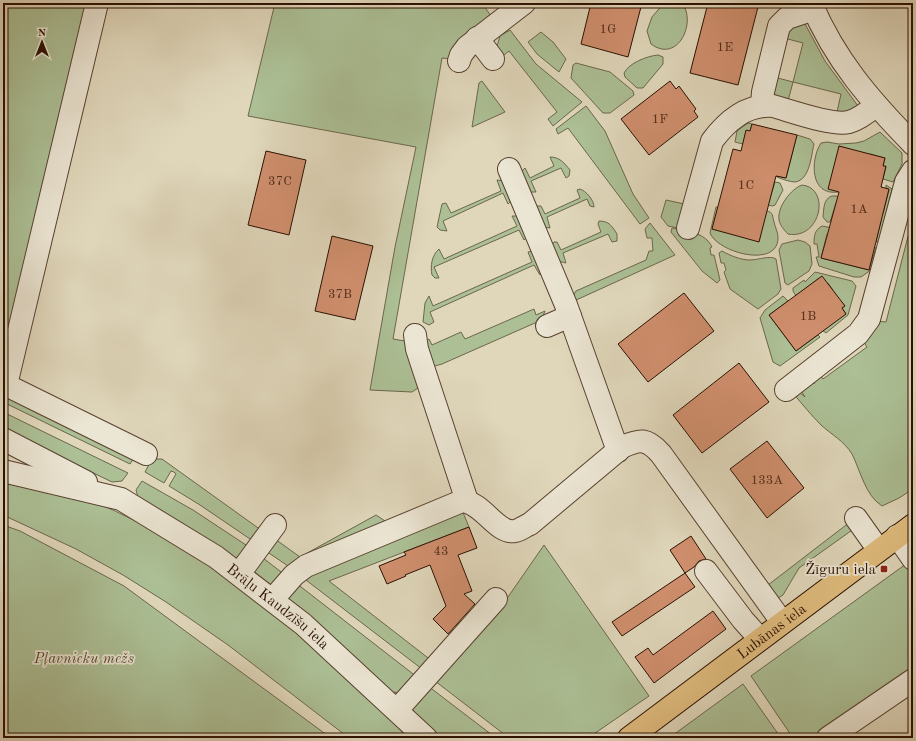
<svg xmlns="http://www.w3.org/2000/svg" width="916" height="741" font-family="'Old Standard TT',serif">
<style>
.green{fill:#acbf95;stroke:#6b674b}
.building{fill:#d08f6e;stroke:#2a0f01}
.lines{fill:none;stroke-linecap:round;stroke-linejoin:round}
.minor-casing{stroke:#584130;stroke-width:24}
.major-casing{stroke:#2a0f01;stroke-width:24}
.minor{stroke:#ebe5d3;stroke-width:22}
.major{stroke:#e0bc7e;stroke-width:22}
.poi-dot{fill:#8f2418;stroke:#ebe5d3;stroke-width:1.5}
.labels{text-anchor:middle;stroke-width:3.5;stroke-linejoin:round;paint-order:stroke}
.number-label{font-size:13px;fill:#542f1c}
.poi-label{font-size:15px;fill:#2a0f01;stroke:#ebe5d3;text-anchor:end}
.street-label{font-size:15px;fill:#2a0f01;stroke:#ebe5d3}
.park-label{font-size:15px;font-style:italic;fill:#584d35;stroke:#ebe5d3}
</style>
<rect width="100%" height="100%" fill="#e0d7bb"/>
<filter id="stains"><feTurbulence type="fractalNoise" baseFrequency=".005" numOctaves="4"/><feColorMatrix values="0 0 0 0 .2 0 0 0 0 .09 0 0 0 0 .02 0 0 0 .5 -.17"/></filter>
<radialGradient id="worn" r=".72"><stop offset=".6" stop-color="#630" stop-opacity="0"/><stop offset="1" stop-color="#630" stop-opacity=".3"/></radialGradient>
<g class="green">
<path d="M3,3H89L3,357Z"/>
<path d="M275,3H482L493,19L453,59L442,58L393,339L405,341L420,383L418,388L412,392L370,390L395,247L416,147L248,116Z"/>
<path d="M664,3H682C697,22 678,64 651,44L647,31L652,17Z"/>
<path d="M804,22L825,61L858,106L853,111L837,112L841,94L793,82L788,101L773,99L774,77L793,82L803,43L784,38L791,28Z"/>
<path d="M510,30L536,64L582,102L553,126L548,119L557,112L509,51L504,55L497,46L500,36Z"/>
<path d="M541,32L553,42L566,59L559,72L537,54L528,42Z"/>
<path d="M658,55L663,57V64L643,88H637L625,77L624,73C629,63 647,56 658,55Z"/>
<path d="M576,63L610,72L633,91L634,95L610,113H603L571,78L573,65Z"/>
<path d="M482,81L505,112L472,127L479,83Z"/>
<path d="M586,106L605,131L633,194L649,218L640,224L568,128L558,134L556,129Z"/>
<path d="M748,123L752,124L750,131H746L743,144L735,142L737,131Z"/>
<path d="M880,132L902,153V164L893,182L883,179L886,167L883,166L885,158L870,154L869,158L852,154V150L839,146L838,192C810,196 810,160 821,143L827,142L839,144L856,143L864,141Z"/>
<path d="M797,135L810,139L814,144C811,156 810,180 795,182C790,182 782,179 777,177V176L786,178Z"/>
<path d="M550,157C560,157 564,163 570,170L569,176L566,178L561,168L531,181L536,192H528L520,173L525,168L530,178L554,166Z"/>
<path d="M497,180L505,181L511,201L508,204L503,193L443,221L447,231L440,230L437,227L442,204L446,203L451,213L501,191Z"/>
<path d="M775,182L780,183L783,190L775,205L772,206L768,205Z"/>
<path d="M802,185C831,188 821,240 788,234C784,230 780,225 779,220C777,207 791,189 802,185Z"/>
<path d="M886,185L892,189L879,241L876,242L881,221L873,218L883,214L889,190L886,188Z"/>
<path d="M580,189C586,191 594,200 594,207L590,206L587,199L547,217L550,228L544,227L536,209L537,206H541L545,214L580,198L577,190Z"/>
<path d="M832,196H837L840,204L836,203L830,222H827L823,217C824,209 823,199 832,196Z"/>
<path d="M666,200L689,205L683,229L668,226L661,217Z"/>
<path d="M716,207H718L712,229L759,241L766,211C774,212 772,216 774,222C775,227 778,232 778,237C779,269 718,253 710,233Z"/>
<path d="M512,216H521L528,236L524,240L519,230L434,267L439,278H435L432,275C430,266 432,255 439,249L444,259L517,226Z"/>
<path d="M913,217V489L899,498L882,506C865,495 861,472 852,454C844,441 832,435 821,425C811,415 802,404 793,393H800L805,397L798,386L810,378L814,384L815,377L820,375L823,379L867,347L862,339L877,321L886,322Z"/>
<path d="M599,221C609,221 612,226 617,234V241L612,242L608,234L563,253L566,263L558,261L552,245L554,242H557L561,250L601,232L598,224Z"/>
<path d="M650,223L675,255L574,301V294L576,291L646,260L649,251H653L652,238H647L645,229Z"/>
<path d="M822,226L833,228L827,234L821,258L869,270L876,247L877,249L871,270L861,277H854L819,266L816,257H819L817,244H814C814,235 815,230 822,226Z"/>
<path d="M672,228C686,231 705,232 712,247L710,248L711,255H714L720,280L717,283L702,271L671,232Z"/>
<path d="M798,240L805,242L810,246L812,264L809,271L788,285L785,283L779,250L782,244Z"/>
<path d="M533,251L545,270L540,275L534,265L430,312L434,322L429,325L423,322L425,303L429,296L433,306L532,262L528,252Z"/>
<path d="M722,251C731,256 741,260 750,260C758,260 770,255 776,259L781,289L778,294L758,309L730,289L724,272L726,270L724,263H721L719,253Z"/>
<path d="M815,272L852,281L856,286L848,315L826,333L822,330L846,314L842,308L845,306L839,299L837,301L831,292L833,290L828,283L825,285L819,278L796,296L793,291V288L804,280L805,282Z"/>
<path d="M783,296L788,301L769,315L796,351L818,335L820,337L780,366L773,362L760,318L765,310Z"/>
<path d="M534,309L536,315L545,311L543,316L544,319L442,364L435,366L426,360L424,343L429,339L432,345L461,332L465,339Z"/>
<path d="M8,394L136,455L130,464L5,403Z"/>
<path d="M3,412L128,473L122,481L112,482L3,429Z"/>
<path d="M152,459H162L261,530L253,541L200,505L169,486L176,474L174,472L171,471L164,483L145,472Z"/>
<path d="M3,478C40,487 79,495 113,510C230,564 321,653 415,738H349L228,645L166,602L123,575L76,549L3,515Z"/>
<path d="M142,481L193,510L249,547L239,558H233L138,497L136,490Z"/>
<path d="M462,510L469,527L329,581L432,661L422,669L302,577Z"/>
<path d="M376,515L388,523L291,568L266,551L275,539L300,557Z"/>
<path d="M850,522L855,528L799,568L783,595L778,598L768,585Z"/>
<path d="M3,525L20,531L124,586L331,738H3Z"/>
<path d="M544,545L649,696L588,738H509L435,681L508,597Z"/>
<path d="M263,558L285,575L274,585L268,586L254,573V569Z"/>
<path d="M906,564L913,574V672L817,738H793L751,676Z"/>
<path d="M296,583L417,677L401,693L392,692L288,600V594Z"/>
<path d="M743,684L781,738H669Z"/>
<path d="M428,686L496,738H441L413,712L412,706Z"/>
</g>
<g class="building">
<path d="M591,3H642L628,57L581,44Z"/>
<path d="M708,3H759L738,85L690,73Z"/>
<path d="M670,81L676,89L679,86L696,109L694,111L698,117L649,155L621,119Z"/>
<path d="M752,124L797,135L786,178L776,176L759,242L712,229L733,149L741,151L746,130L750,131Z"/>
<path d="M839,146L885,158L883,166H886L881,187L889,189L869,270L821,258L839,192L828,189Z"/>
<path d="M266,151L306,160L289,235L248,225Z"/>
<path d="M332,236L373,246L355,320L315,311Z"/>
<path d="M822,276L845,306L842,308L846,314L796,351L769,315Z"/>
<path d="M684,293L714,331L648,382L618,344Z"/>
<path d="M739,363L769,402L702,453L673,415Z"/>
<path d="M767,441L804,488L767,518L730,469Z"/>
<path d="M469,527L477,548L458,555L472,591L464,594L475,604L448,634L433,619L446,606L430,565L405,575L406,576L387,584L379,566L406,555L404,552Z"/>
<path d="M691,536L706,559L699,561L694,567L685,573L670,550Z"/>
<path d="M685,573L695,587L622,636L612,622Z"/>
<path d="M713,611L726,629L654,683L635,657L648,648L653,655Z"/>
</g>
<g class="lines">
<g class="minor-casing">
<g id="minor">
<path d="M97,3L6,385L146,454"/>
<path d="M811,3C835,60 870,100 913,144"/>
<path d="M477,38L493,59"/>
<path d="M459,61L461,55L467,47L524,3"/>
<path d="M762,105L763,92L779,26L787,18L814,9"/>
<path d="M509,169L566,305L618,451"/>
<path d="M688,228L712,141C727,121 746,104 773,106C791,111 832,126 849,122C859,119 867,113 875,106"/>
<path d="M547,326L570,316"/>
<path d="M415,335L417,349L467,501"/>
<path d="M786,390L858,334L869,319L906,182L913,171"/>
<path d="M3,439L86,482"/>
<path id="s1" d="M3,471L121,499L216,557L303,624L426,738"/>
<path d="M856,518L878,549"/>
<path d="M897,536L913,559"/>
<path d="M706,571L743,620L759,638"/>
<path d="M239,574L275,525"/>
<path d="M273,599L294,575L306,566L462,501C483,502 497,535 515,531C520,530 525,526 530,524L622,447C640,439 647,438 661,454L782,622"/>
<path d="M397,710L496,599"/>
<path d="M828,738L913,680"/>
</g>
</g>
<g class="major-casing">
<g id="major">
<path id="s2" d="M629,738L913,525"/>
</g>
</g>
<use href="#minor" class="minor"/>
<use href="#major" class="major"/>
</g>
<rect class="poi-dot" x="880" y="565" width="8" height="8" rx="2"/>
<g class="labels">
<g class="number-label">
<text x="608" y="33">1G</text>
<text x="725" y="51">1E</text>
<text x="660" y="123">1F</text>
<text x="280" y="185">37C</text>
<text x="746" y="189">1C</text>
<text x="859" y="213">1A</text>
<text x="340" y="298">37B</text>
<text x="808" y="320">1B</text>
<text x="767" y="484">133A</text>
<text x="441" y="555">43</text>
</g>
<g class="poi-label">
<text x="876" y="574">Žīguru iela</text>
</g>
<g class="street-label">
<text dy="5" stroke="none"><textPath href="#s1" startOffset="312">Brāļu Kaudzīšu iela</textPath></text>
<text dy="5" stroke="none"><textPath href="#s2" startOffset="178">Lubānas iela</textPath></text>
</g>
<g class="park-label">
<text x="84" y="663">Pļavnieku mežs</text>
</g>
</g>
<rect width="916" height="741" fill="none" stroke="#e0d7bb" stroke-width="16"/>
<rect x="4" y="4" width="908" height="733" fill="none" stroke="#2a0f01" stroke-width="2"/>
<rect x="8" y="8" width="900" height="725" fill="none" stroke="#2a0f01"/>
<g transform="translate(42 42)" stroke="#ebe5d3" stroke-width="3" paint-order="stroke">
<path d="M0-3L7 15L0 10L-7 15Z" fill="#2a0f01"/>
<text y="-6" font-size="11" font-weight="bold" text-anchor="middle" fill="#2a0f01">N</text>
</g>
<rect width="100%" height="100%" filter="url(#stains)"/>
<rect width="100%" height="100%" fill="url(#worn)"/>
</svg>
